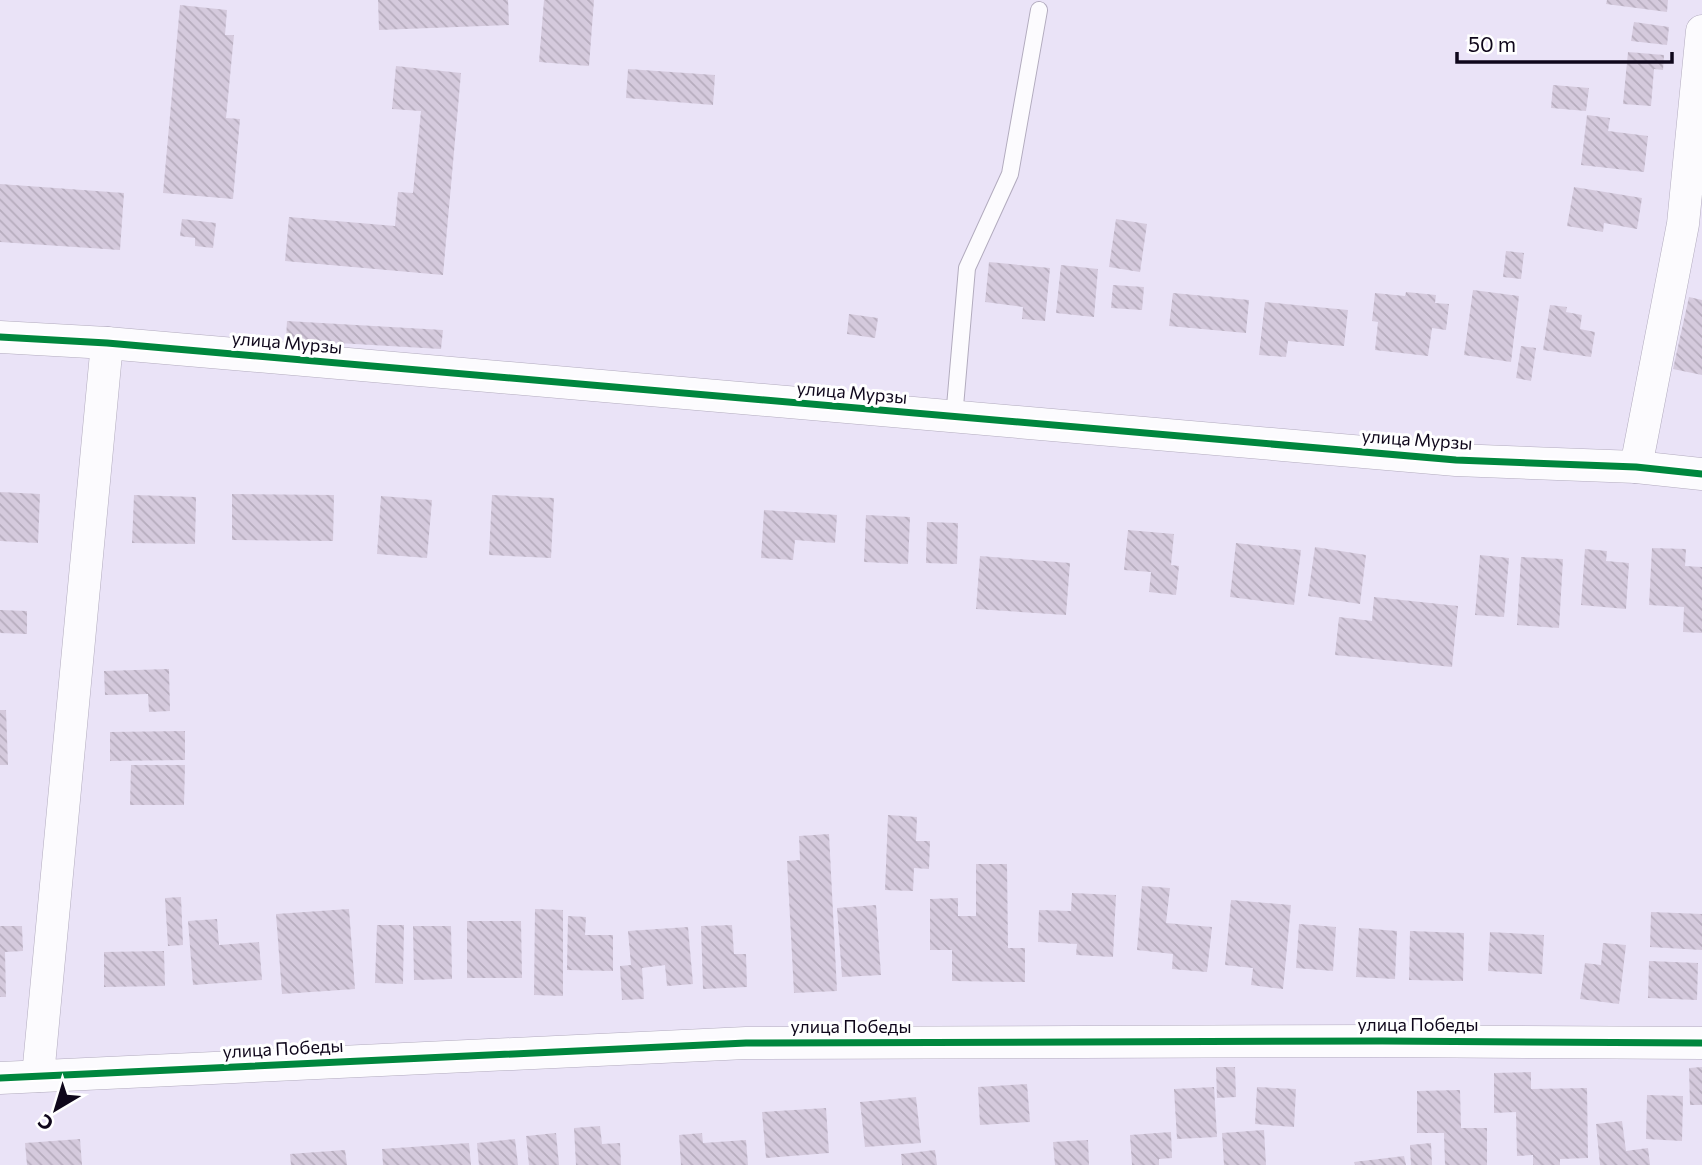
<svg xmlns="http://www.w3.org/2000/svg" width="1702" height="1165" font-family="Commissioner,sans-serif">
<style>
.building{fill:url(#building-back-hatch)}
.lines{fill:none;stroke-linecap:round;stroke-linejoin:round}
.lane-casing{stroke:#b2abbe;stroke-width:18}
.street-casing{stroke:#b2abbe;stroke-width:33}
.lane{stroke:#fcfbfe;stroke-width:16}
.street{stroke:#fcfbfe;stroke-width:32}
.cycleway-casing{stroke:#fff;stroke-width:11}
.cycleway{stroke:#00873e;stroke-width:7}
.labels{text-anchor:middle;stroke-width:6;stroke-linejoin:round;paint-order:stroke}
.street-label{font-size:18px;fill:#0f071b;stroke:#fff}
</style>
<defs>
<pattern id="building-back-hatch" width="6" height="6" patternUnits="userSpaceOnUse" patternTransform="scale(1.75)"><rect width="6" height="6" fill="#d5cadd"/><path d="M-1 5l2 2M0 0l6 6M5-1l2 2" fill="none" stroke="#b6acbd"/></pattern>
</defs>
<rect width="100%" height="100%" fill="#eae3f7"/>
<g class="building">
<path d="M378,0H508L509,25L379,30Z"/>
<path d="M544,0H594L589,66L539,62Z"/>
<path d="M1607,0H1668L1667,12L1606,4Z"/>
<path d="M180,5L227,10L225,35H234L226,118L240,119L233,199L163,193Z"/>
<path d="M1634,22L1669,27L1667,45L1631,41Z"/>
<path d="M1628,52L1664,55L1663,70L1654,69L1651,106L1623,104Z"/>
<path d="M396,66L461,73L443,275L285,261L289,217L395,226L398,192L413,193L421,111L392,109Z"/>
<path d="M628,69L715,75L713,105L626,98Z"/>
<path d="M1553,85L1589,88L1586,111L1551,108Z"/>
<path d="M1587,115L1610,118L1608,131L1648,136L1644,172L1581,165Z"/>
<path d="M0,184L124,193L120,250L0,242Z"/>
<path d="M1574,187L1642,198L1637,229L1604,223L1603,232L1567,226Z"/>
<path d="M182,219L216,223L213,248L195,246V238L180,236Z"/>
<path d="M1116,219L1147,224L1140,272L1109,267Z"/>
<path d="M1506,251L1524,253L1521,279L1503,277Z"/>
<path d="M989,262L1050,268L1045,321L1022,319L1023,307L985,302Z"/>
<path d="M1061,265L1098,269L1094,317L1056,313Z"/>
<path d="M1113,285L1144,287L1142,310L1111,308Z"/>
<path d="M1473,290L1519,296L1511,362L1464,355Z"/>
<path d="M1406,292L1436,295L1435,303L1449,304L1446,330L1432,328L1428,356L1375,350L1378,322L1372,321L1375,293L1405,296Z"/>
<path d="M1173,293L1249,300L1246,333L1169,326Z"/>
<path d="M1689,297L1702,300V375L1673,369Z"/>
<path d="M1265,302L1348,310L1344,346L1288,341L1286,357L1259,355Z"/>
<path d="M1550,305L1567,307L1566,312L1582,315L1580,329L1595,332L1591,357L1543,350Z"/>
<path d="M849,314L878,318L875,338L847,334Z"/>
<path d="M287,321L443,330L441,349L286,340Z"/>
<path d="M1521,346L1536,348L1531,381L1516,378Z"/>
<path d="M0,492L40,494L38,543L0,541Z"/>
<path d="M232,494L334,495L333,541L232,540Z"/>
<path d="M134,495L196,497L195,544L132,543Z"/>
<path d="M492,495L554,498L551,558L489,555Z"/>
<path d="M381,496L432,500L427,558L377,554Z"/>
<path d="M764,510L837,515L835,543L795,540L793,560L761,558Z"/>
<path d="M866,515L910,517L908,564L864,562Z"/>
<path d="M927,522L958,523L957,564L926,563Z"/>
<path d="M1128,530L1174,534L1171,565L1179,566L1176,595L1149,592L1151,572L1124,570Z"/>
<path d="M1236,543L1301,550L1294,605L1230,597Z"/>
<path d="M1315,547L1366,555L1360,604L1308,596Z"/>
<path d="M1652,548L1686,549L1685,566L1702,567V633L1683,632L1684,607L1649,605Z"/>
<path d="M1585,549L1607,551L1606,561L1629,563L1626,609L1581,605Z"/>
<path d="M1480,555L1509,558L1504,617L1475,615Z"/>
<path d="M980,556L1070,563L1066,615L976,609Z"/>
<path d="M1521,557L1563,559L1559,628L1517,625Z"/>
<path d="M1374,597L1458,606L1452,667L1335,655L1339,617L1372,621Z"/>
<path d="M0,610L27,611V634L0,633Z"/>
<path d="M169,669L170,711L149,712L148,694L105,695L104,671Z"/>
<path d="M0,710H6L8,765H0Z"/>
<path d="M185,731V760L110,761V732Z"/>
<path d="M131,765H185L184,805H130Z"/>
<path d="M888,815L917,817L916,841H930L929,869L914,868L913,891L885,890Z"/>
<path d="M829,834L837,991L794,993L787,861L800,860L799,836Z"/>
<path d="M976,864H1007L1008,948H1025V982L952,981V950H930V899L958,898V916H976Z"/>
<path d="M1142,886L1170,888L1166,923L1212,927L1207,972L1172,969L1173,954L1137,950Z"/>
<path d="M1072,893L1116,895L1113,957L1076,955L1077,944L1038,942L1039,910L1071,911Z"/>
<path d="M181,897L183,945L168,946L165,898Z"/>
<path d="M1231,900L1291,905L1283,989L1251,985L1253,968L1225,965Z"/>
<path d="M876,905L881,975L842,977L837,908Z"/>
<path d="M349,909L355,989L282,994L276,914Z"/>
<path d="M535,909L563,910V996L534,995Z"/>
<path d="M1651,912L1702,914V950L1650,947Z"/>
<path d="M568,916L586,917L585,935H613V971L567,970Z"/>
<path d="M217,919L219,945L259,942L262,980L193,985L188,921Z"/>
<path d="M467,921H521L522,978H467Z"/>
<path d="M1299,924L1336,927L1333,971L1296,968Z"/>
<path d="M377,925H404L403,984L375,983Z"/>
<path d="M732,925L734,954H746L747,987L703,989L701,926Z"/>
<path d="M0,926H22L23,951L5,952L6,997H0Z"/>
<path d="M413,926H451L452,979L414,980Z"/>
<path d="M688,927L693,984L667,986L665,965L642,968L644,999L622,1000L620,966L631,965L628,931Z"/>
<path d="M1359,928L1397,931L1395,979L1356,977Z"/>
<path d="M1410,931L1464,933L1463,981L1409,980Z"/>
<path d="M1490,932L1544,935L1542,974L1488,971Z"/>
<path d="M1603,943L1626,945L1619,1004L1580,999L1585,963L1601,965Z"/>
<path d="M164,951L165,986L104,987V952Z"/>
<path d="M1649,961L1698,963L1697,1000L1648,998Z"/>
<path d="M1216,1067H1235L1236,1097L1217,1098Z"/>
<path d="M1702,1067V1105H1690L1689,1068Z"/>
<path d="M1531,1072V1089L1587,1088L1588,1158L1560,1159V1165H1533V1155L1517,1156L1516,1112L1494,1113V1073Z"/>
<path d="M1027,1084L1030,1122L980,1125L978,1087Z"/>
<path d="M1214,1087L1217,1137L1177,1139L1174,1089Z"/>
<path d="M1257,1087L1296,1089L1294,1127L1255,1124Z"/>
<path d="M1460,1090L1461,1128H1487V1165H1445L1444,1133H1417V1091Z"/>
<path d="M1647,1095L1683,1096L1682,1141L1646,1139Z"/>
<path d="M916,1097L921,1143L865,1147L860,1102Z"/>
<path d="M826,1108L829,1153L766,1158L762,1112Z"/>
<path d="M1622,1121L1626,1151L1648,1148L1650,1165H1600L1596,1124Z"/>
<path d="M600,1126L602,1144L620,1143L621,1165H576L574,1128Z"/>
<path d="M1264,1130L1266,1165H1224L1222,1133Z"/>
<path d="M1171,1132L1172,1158L1159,1159V1165H1132L1130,1135Z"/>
<path d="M556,1133L559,1165H529L526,1136Z"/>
<path d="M702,1133L703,1143L746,1140L748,1165H681L679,1135Z"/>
<path d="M80,1139L82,1165H27L25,1143Z"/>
<path d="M515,1139L518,1165H479L477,1143Z"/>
<path d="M1088,1140L1089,1165H1055L1053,1142Z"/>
<path d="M469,1143L471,1165H383L382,1149Z"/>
<path d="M1431,1143L1432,1165H1411L1410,1145Z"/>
<path d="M345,1150L347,1165H291L290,1154Z"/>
<path d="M935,1150L937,1165H902L901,1154Z"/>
<path d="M1404,1156L1406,1165H1355L1354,1162Z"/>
</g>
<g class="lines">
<g class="lane-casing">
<path id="lane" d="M954,418L967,268L1010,174L1039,10"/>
</g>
<g class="street-casing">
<g id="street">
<path d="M0,337L107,343L1456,460L1636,467L1702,474"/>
<path d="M1636,467L1683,224L1702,31"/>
<path d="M38,1076L107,343"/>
<path d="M0,1078L746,1043L1382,1041L1702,1043"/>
</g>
</g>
<use href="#lane" class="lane"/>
<use href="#street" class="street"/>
<g class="cycleway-casing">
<g id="cycleway">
<path d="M0,337L107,343L1456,460L1636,467L1702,474"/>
<path d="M0,1078L746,1043L1382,1041L1702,1043"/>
</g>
</g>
<use href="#cycleway" class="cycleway"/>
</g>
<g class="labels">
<g class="street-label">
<text transform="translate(287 343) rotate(5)" y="6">улица Мурзы</text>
<text transform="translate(852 393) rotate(5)" y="6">улица Мурзы</text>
<text transform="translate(1417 440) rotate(4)" y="6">улица Мурзы</text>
<text x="1418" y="1031">улица Победы</text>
<text x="851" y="1033">улица Победы</text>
<text transform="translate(283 1049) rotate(-3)" y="6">улица Победы</text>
</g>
</g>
<g transform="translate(56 1109) rotate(218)" stroke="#ffffff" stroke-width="5" paint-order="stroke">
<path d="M0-5L12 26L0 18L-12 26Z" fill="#0f071b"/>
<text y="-10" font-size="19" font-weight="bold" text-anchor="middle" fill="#0f071b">С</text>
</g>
<path d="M1457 52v10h215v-10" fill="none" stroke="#0f071b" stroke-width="3.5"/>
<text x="1468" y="52" font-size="21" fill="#0f071b" stroke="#ffffff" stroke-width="5" paint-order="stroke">50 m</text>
</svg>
